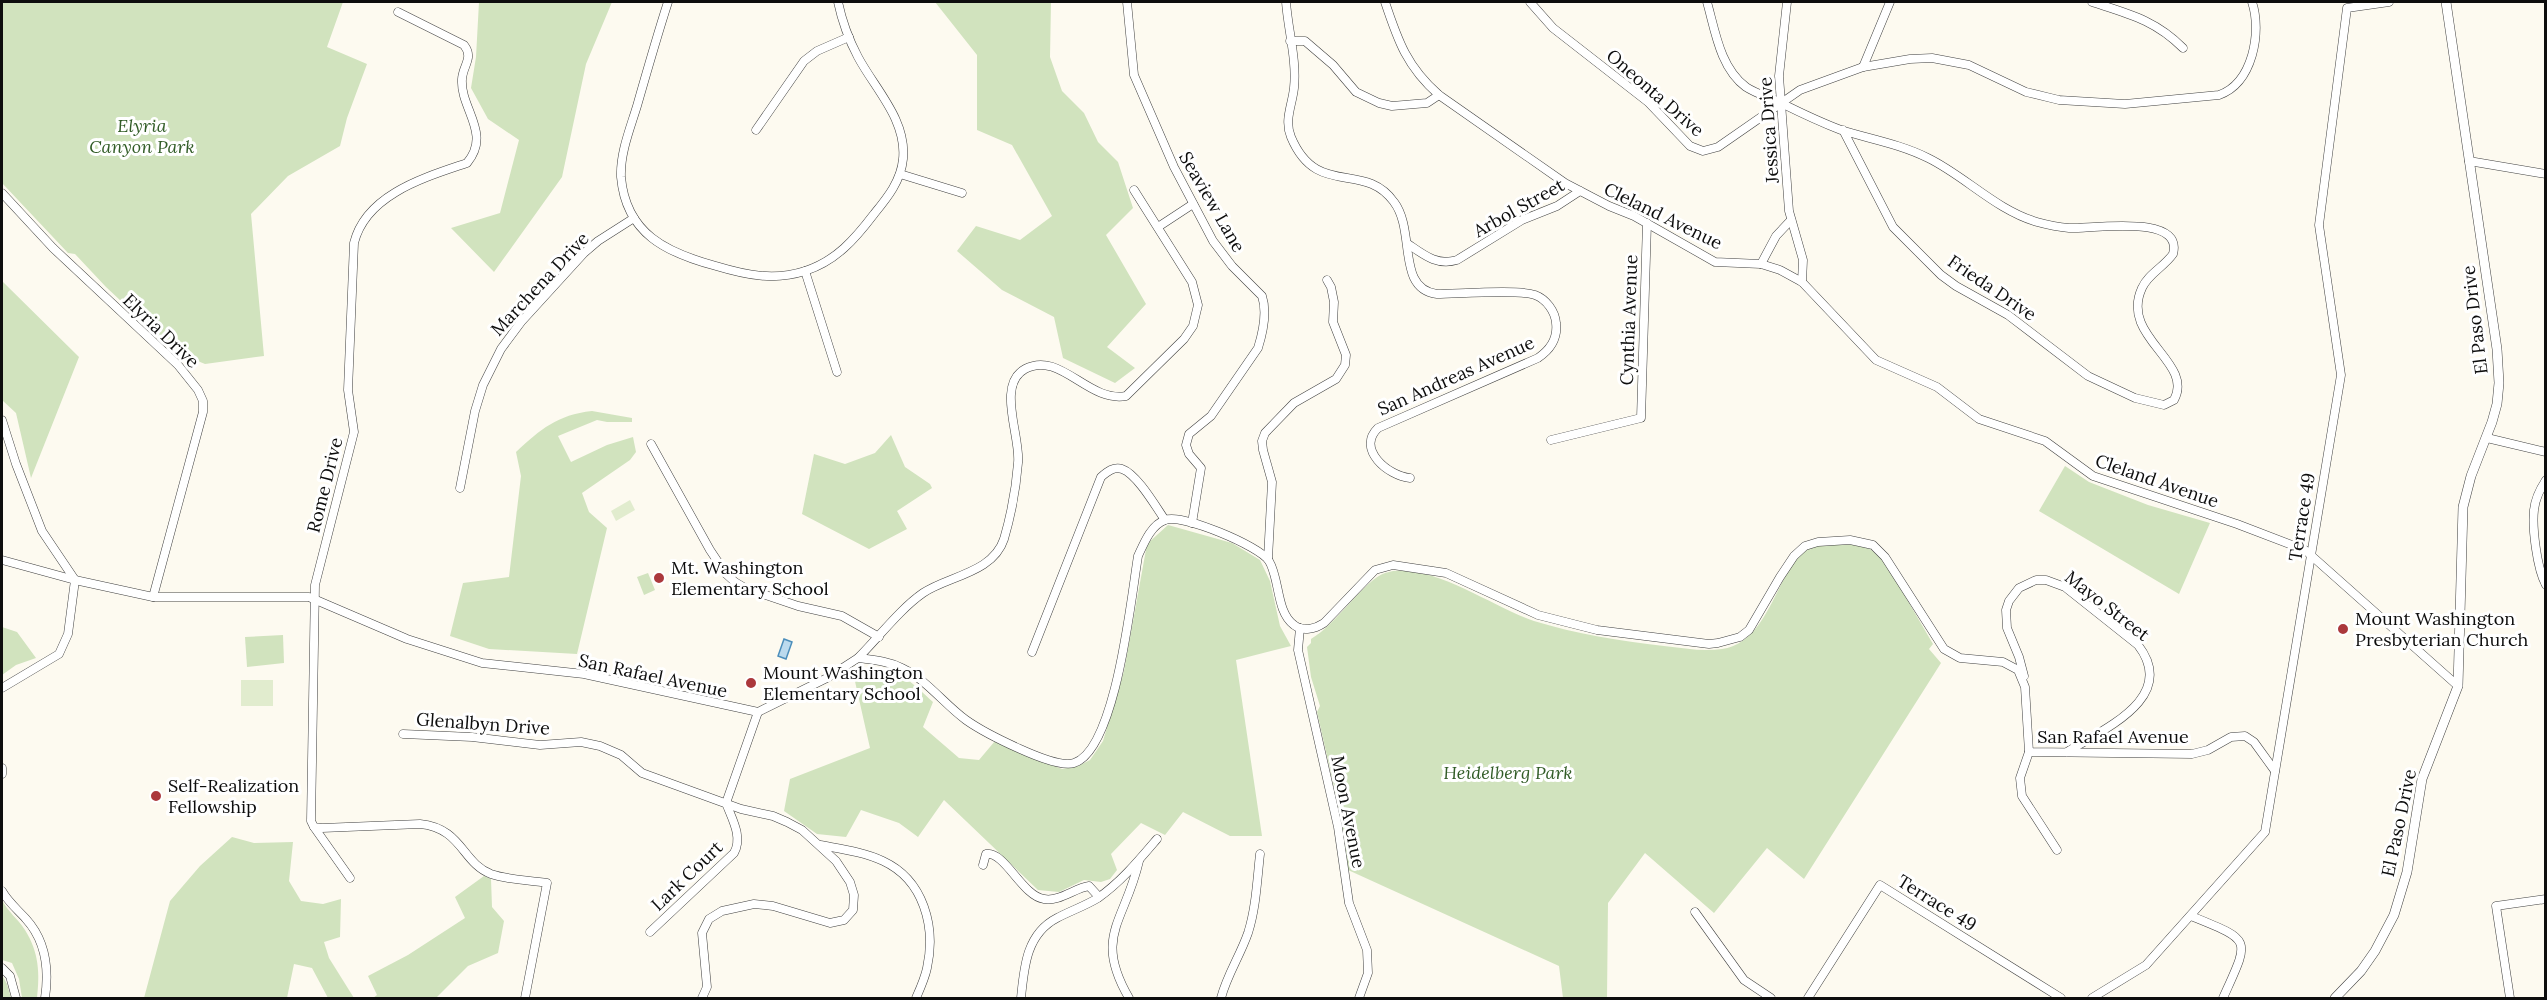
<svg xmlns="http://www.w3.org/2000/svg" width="2547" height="1000" font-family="Lora,serif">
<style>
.green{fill:#d1e3be}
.pitch{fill:#e1ecce}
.water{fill:#bbdaee;stroke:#4c8ebb;stroke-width:1.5}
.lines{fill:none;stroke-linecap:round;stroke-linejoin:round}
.minor-casing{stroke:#404040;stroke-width:9}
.tertiary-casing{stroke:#404040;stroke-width:10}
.minor{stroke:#fff;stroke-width:8}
.tertiary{stroke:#fff;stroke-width:9}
.poi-dot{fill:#ab383c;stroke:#fff;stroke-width:2}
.labels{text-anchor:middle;stroke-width:6;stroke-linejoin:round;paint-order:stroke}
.street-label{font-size:18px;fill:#0d0d0d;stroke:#fff}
.park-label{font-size:18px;font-style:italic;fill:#315c26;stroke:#fff}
.poi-label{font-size:18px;fill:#0d0d0d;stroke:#fff;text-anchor:start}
</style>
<rect width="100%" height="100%" fill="#fdfaf0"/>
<g class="green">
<path d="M2,2H343L327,47L367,64L347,118L340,146L288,176L251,214L264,356L205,364L188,357L183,359L106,287L75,254L68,253L2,183Z"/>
<path d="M479,2H612L586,64L562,177L494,272L451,228L500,213L519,140L488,119L471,88L476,57Z"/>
<path d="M935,2H1051L1050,57L1062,91L1084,113L1098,142L1118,162L1133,208L1106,235L1146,304L1107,347L1135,368L1115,383L1063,358L1054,317L1002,290L957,251L976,226L1020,240L1052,216L1012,145L977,130V55Z"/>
<path d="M2,281L79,357L31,478L16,413L2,400Z"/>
<path d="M592,411L632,418V422H607L597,420L558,436L571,462L607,445L633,437L636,452L630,460L582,493L589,512L607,528L577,654L489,649L450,636L463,583L509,577L521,476L516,452C541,429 557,415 592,411Z"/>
<path d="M891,435L905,467L930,484L932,488L897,511L907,529L869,549L802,514L814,454L845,464L875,453Z"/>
<path d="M2065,466L2089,482L2148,505L2210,523L2179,594L2039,511Z"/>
<path d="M1168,525L1232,543L1260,560L1270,581L1280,626L1291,646L1236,660L1262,836H1230L1183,812L1165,835L1141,823L1111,854L1117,870L1110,879L1101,882L1084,880L1059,892L1038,890L944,800L918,837L899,823L861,810L846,837L817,834L784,811L790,779L870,748L854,677C893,662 906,677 933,702L923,727L959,758L979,760L995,741L1062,769L1078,766L1090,760L1103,741L1124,671L1147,544Z"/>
<path d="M1854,544L1870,549L1884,560L1933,644L1929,649L1941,663L1804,879L1767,848L1714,913L1645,853L1608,903L1607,998H1563L1559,966L1348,870L1342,822L1317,712L1320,706L1311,677L1307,647L1311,643V639C1337,624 1364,580 1385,573C1427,559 1494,608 1534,621C1576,634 1620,641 1664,646C1683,648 1703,652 1722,649C1773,642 1777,560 1813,547C1825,543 1842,545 1854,544Z"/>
<path d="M648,573L655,590L644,595L637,577Z"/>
<path d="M2,627L17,632L36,658L16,665L2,675Z"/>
<path d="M283,635L284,663L247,667L245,637Z"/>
<path d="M232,837L254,843L293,842L289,881L301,901L323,904L341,899L340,937L324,942L329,958L354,998H328L312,968L294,964L287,998H144L170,901L200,866Z"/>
<path d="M484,876L491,879L492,907L504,921L498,953L468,966L436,998H373L377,995L368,976L408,955L465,918L455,897Z"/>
<path d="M2,900C8,912 18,919 25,930C39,952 40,974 37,998H22L19,979L12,963L2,960Z"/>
<path d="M2,975L7,984L11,998H2Z"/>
</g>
<g class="pitch">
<path d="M630,500L635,510L616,521L611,511Z"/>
<rect x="241" y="680" width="32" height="26"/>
</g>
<path class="water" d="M784,639L792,642L786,659L778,656Z"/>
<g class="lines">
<g class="minor-casing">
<g id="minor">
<path d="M668,2C657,36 647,71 637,106C630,129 620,153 621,177C626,234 667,253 716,266C746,275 774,281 805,271C836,261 855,239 874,214C887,198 901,181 903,159C907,120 875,89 858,57C849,40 842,21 838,2"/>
<path d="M1127,2L1134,75L1174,167L1213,241L1232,266L1262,296C1267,311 1263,332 1258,348L1211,416L1189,434L1186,445L1189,454L1201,468L1192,523"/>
<path d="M1286,2C1288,30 1297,60 1294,88C1292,106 1284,120 1291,137C1317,199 1364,160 1394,202C1416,231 1396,289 1437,294C1457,294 1519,289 1535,295C1546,299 1555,311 1556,323C1558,339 1550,350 1538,358L1378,428C1356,449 1388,476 1410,478"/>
<path d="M1385,2C1398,41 1407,67 1439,95L1565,183L1609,206L1634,216L1715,262L1761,264L1780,270L1802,282L1876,360L1937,387L1979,419L2045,441L2093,476L2237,524L2305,550L2458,686"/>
<path d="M1530,2L1553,28L1648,102L1690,146L1703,151L1718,147L1800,90L1863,67L1910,59L1932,58L1969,65L2026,92L2059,100L2125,104L2219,95C2253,83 2262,32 2252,2"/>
<path d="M1707,2C1715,30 1720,68 1746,87C1755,93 1768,97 1779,102C1799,112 1820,122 1841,130C1870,139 1900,144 1928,158C1965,176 1996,210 2037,222C2048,225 2058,227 2069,228C2091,229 2184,213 2173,254C2164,267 2148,274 2142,288C2119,337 2195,362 2174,400L2164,405L2135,398L2088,376L2008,315L1956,286L1941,275L1893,227L1843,130"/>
<path d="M1787,2L1779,76L1789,211L1803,260L1802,282"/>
<path d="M2092,2C2129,14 2155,20 2183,48"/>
<path d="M398,12L464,45C474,58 463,65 462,79C460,109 492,133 467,163C426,177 366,194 354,243L348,390L354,432L315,585L311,821L314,827L322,828L420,824C462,828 462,863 491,874C508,880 529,880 547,883L525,998"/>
<path d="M1290,41H1305L1333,65L1356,92L1379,103L1392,106L1427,103L1439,95"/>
<path d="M1863,67L1890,2"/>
<path d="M756,130L804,61L817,51L849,37"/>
<path d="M2469,161L2546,174"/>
<path d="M900,174L962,193"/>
<path d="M2,193L53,248L178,365L198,390L203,401V412L153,597"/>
<path d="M1158,227L1193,204"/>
<path d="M1408,244C1424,255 1437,266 1457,260L1522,220L1557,206L1580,191"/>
<path d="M1761,264L1776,236L1791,220"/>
<path d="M805,271L837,372"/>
<path d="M2,420L16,464L42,531L75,580L68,634L59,654L2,688"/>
<path d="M2487,438L2546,452"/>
<path d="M1551,440L1641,418L1647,223"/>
<path d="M651,444L710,550L726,574L735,582L745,588L798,606L842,616L879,637"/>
<path d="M2546,480C2540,489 2535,500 2534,510C2532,528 2537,569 2546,585"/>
<path d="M460,488L475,411L483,385L501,349L521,322L584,253L598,241L634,218"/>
<path d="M1268,559L1272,482L1263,450L1262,441L1265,433L1294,403L1336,379L1345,365L1346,355L1333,322L1334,302L1331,287L1327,280"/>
<path d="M2,560L75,580L153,597H309L407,639L482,663L584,674L758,712L827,678L858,658C873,660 888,661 902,668C927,680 944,704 966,720C983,732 1055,770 1074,763C1116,750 1131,598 1138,556C1144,543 1151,525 1165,520C1181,513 1260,546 1269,561C1280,579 1276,612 1294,625C1303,632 1315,629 1324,623L1375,570L1393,565L1446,573L1538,615L1597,630L1709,644L1718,643L1740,637L1749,630L1780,577L1794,556L1805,546L1818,542L1850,540L1873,545L1885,557L1944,649L1960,658L2003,662L2018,670L2025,687L2029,752L2192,754L2208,750L2231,737L2245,736L2254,742L2275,771"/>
<path d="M1300,628L1298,650L1338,827L1349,903L1367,950L1368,973L1359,998"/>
<path d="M1032,652L1101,477C1107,472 1114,466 1122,469C1137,474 1156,507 1165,520"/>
<path d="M858,658C878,638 900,609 923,593C948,576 993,573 1004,539C1011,515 1016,489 1018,463C1021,437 996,385 1025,369C1060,350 1088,403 1126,396L1184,339L1193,326L1198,305L1192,282L1134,190"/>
<path d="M2024,676L2019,657L2007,628L2006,610L2009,601L2019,588L2036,580H2046L2065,587L2138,645C2179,698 2103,729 2067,752"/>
<path d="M403,734L472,737L540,745L581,742L600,746L621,755L642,773L741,809L773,816L787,822L802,830L836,861L850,882L854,895L853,910L844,920L830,923L773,906L754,904L722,911L709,919L702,933L707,987L702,998"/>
<path d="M2029,752L2020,778L2022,796L2057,850"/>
<path d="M2,768V774"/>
<path d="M726,803L758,712"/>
<path d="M314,827L350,878"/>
<path d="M820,845C841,849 864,852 883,861C924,880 936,927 927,968C925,978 920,989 916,998"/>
<path d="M983,865L986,854C1005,851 1022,896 1044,899C1059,902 1075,888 1089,886L1099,897"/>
<path d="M2,891C8,902 18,910 26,919C46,941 49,971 45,998"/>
<path d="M1695,912L1744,980L1771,998"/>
<path d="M2191,916C2253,941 2250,938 2223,998"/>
<path d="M650,932L734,853C743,837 732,819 726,803"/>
<path d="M2,968L10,976L16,998"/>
<path d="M1021,998C1024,968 1026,934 1057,918C1070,911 1085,906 1098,898C1121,882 1139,860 1157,839"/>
<path d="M1129,998C1093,936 1125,922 1139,861"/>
<path d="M1221,998C1227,975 1240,956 1248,933C1256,908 1257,881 1260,854"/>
<path d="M1808,998L1880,885L2061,998"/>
<path d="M2092,998L2146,965L2265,832L2341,375L2319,225L2347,8L2389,2"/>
<path d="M2510,998L2496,906L2546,899"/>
</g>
</g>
<g class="tertiary-casing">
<path id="tertiary" d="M2335,998L2361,971L2375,951L2394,915L2407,872L2422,779L2458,686L2463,507L2471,476L2492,422L2497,404L2499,383L2497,349L2446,2"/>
</g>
<use href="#minor" class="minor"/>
<use href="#tertiary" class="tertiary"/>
</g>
<g class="poi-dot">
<circle cx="659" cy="578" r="6"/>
<circle cx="2343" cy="629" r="6"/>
<circle cx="751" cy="683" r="6"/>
<circle cx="156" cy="796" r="6"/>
</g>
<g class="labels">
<g class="street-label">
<text transform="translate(1655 93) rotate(41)" y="6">Oneonta Drive</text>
<text transform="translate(1769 130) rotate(-94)" y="6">Jessica Drive</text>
<text transform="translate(1212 202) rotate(60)" y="6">Seaview Lane</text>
<text transform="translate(1519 208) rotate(-29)" y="6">Arbol Street</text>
<text transform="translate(1663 216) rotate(26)" y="6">Cleland Avenue</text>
<text transform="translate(540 284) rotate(-47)" y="6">Marchena Drive</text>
<text transform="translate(1992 288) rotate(34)" y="6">Frieda Drive</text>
<text transform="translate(1629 320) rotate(-88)" y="6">Cynthia Avenue</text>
<text transform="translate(2475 320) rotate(-97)" y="6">El Paso Drive</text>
<text transform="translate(161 331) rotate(44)" y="6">Elyria Drive</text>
<text transform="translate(1456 376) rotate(-24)" y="6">San Andreas Avenue</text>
<text transform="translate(2157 481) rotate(19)" y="6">Cleland Avenue</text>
<text transform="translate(325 485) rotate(-76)" y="6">Rome Drive</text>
<text transform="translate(2302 517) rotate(-81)" y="6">Terrace 49</text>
<text transform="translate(2107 606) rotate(38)" y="6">Mayo Street</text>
<text transform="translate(653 676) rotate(12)" y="6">San Rafael Avenue</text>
<text transform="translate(483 724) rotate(4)" y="6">Glenalbyn Drive</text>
<text x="2113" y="743">San Rafael Avenue</text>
<text transform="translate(1348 812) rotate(79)" y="6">Moon Avenue</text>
<text transform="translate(2399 823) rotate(-78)" y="6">El Paso Drive</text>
<text transform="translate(687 876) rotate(-44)" y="6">Lark Court</text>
<text transform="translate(1937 903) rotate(32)" y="6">Terrace 49</text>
</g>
<g class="park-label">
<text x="142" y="132">Elyria<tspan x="142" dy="21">Canyon Park</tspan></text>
<text x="1508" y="779">Heidelberg Park</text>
</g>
<g class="poi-label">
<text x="671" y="574">Mt. Washington<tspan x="671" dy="21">Elementary School</tspan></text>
<text x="2355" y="625">Mount Washington<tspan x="2355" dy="21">Presbyterian Church</tspan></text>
<text x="763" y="679">Mount Washington<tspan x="763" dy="21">Elementary School</tspan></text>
<text x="168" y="792">Self-Realization<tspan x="168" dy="21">Fellowship</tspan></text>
</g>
</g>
<rect width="2547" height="1000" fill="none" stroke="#0d0d0d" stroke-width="6"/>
</svg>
